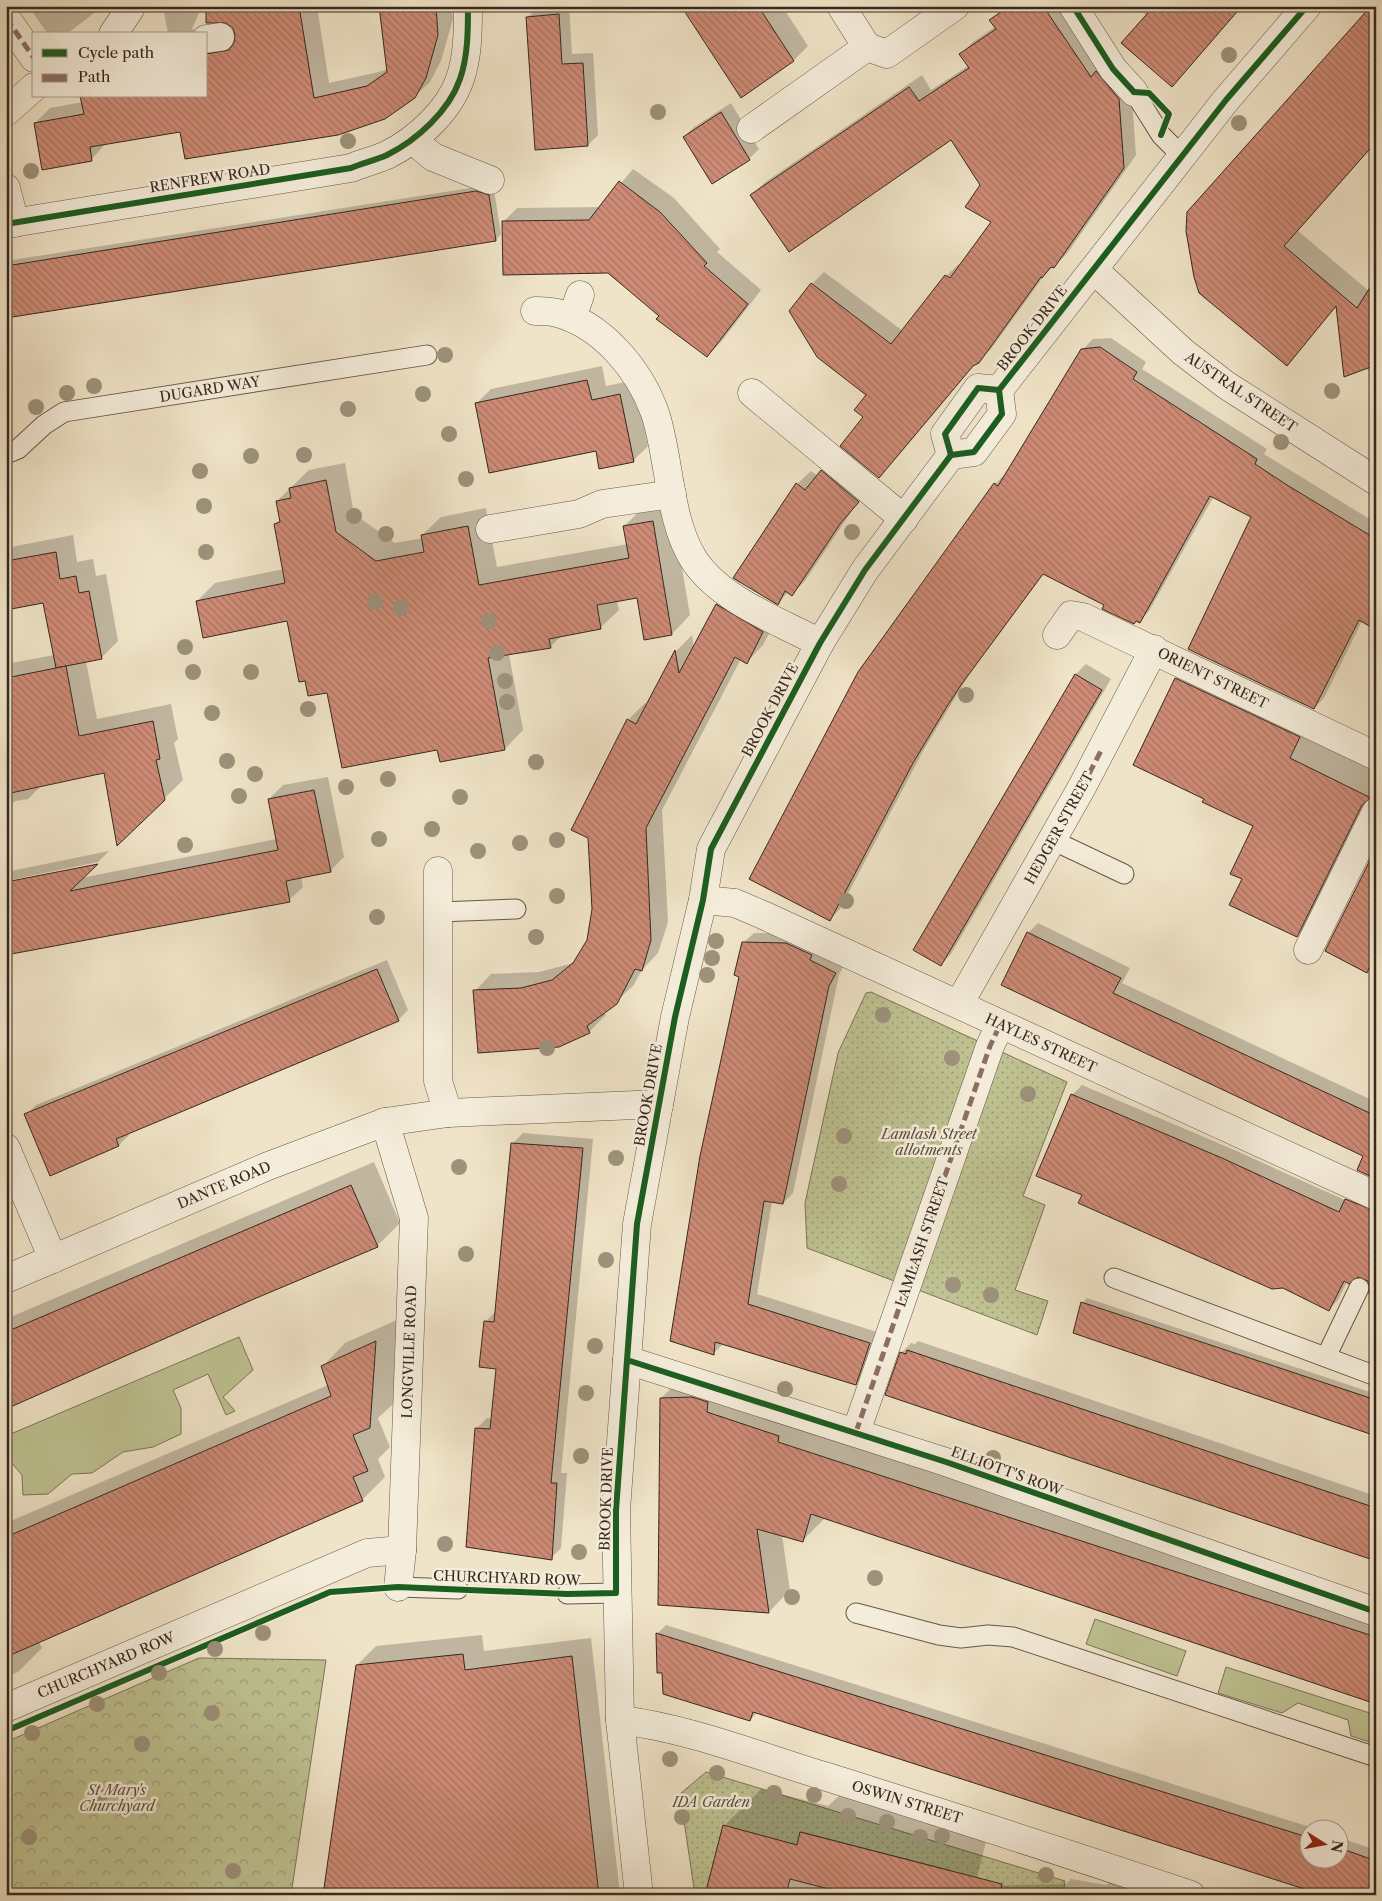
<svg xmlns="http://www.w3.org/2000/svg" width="1382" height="1901" font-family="'Libre Caslon Text',serif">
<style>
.grass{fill:#bfc292;stroke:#7b7558}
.park{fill:url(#park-crowns);stroke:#7b7558}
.garden{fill:url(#garden-dots);stroke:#7b7558}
.shadow{fill:#0003}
.building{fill:url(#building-back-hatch);stroke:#37281f}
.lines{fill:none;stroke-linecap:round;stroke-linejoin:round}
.lane-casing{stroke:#655749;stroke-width:21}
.street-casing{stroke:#655749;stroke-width:29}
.lane{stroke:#f5eddb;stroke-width:19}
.street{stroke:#f5eddb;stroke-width:28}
.quiet{stroke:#8d6e63;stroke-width:5;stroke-dasharray:10 5;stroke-linecap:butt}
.cycleway-casing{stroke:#f5eddb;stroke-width:9}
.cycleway{stroke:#1b5e20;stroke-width:6}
.tree{fill:#9d927b}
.labels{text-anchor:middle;stroke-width:5;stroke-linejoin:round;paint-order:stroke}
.street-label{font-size:14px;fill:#37281f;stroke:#f5eddb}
.park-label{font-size:14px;font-style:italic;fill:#594e3c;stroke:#f5eddb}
</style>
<defs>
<pattern id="park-crowns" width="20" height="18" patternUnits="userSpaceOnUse" patternTransform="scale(1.25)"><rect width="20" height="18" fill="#bfc292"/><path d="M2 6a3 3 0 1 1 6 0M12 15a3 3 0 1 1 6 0" fill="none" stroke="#9c9e77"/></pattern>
<pattern id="garden-dots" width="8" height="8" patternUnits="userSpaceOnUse" patternTransform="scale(1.25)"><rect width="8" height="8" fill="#bfc292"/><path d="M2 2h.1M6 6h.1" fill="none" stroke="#9c9e77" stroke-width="1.8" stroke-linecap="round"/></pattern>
<pattern id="building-back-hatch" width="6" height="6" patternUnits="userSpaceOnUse" patternTransform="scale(1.25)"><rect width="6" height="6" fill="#ce8b76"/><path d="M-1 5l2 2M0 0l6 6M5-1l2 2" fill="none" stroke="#a87260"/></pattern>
</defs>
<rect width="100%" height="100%" fill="#f0e4c8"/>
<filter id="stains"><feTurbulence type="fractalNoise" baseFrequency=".004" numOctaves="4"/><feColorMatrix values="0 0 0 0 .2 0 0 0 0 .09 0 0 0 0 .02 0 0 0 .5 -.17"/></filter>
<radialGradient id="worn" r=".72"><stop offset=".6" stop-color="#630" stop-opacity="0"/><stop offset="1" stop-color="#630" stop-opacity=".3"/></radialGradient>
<g class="grass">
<path d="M239,1337L253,1370L223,1397L235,1411L226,1415L208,1374L173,1390L181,1408V1434L153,1447L123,1452L92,1473L72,1474L48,1494L23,1495L22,1475L10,1461L6,1463V1436Z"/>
<path d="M1095,1619L1186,1651L1177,1676L1086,1644Z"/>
<path d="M1226,1667L1376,1715V1744L1351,1736L1348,1720L1298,1703L1282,1713L1218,1693Z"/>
</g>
<path class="park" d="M199,1658L326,1660L291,1895H6V1742Z"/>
<g class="garden">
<path d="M871,992L1067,1082L1023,1196L1045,1205L1015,1290L1048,1301L1037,1335L807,1248L805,1203L838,1053L866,993Z"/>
<path d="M706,1772L1065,1881L1063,1895H946L952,1871L801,1832L797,1845L723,1826L705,1895H695L680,1794Z"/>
</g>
<g class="shadow">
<path d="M28,6H103L67,34H48Z"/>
<path d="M163,6H202L192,29L203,34H168Z"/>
<path d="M247,6H317L329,83L383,71L388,68L380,6H452L453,19L441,61L430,82L414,97L106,143L91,160L35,123L50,108L83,102L206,96V35L255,59Z"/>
<path d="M569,6L572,54L593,53L598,135L588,145L528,17L538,7Z"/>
<path d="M683,6H782L808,46L794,60L741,96Z"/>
<path d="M1006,6H1063L1131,86L1136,155L1066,255L1046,273L991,349L975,364L891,464L865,417L867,395L812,284L824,272L903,331L946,276L959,264L961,265L993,222L982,185L951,138L752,195L764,183L922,75L931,90L968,66L961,54L973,42L995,27L991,20Z"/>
<path d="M1136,6H1242L1147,16Z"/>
<path d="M731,103L759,149L749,159L684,137L694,127Z"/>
<path d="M1376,142L1298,231L1369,291L1376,284V367L1371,372L1365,368L1337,306L1287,364L1200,292Z"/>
<path d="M633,169L674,198L720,249L717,252L761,290L721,342L707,356L608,272L503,222L517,208L601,207Z"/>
<path d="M483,186L494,190L501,234L496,240L6,317V261Z"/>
<path d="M1111,338L1146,362L1142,369L1267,449L1264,454L1376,523V628L1362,621L1324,698L1314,708L1252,516L1214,496L1149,611L1139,621L1044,573L970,673L923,751L840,909L830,919L859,673L995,484L1005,474L1082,350L1093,339Z"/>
<path d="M602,366L606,386L635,380L648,446L633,461L597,450L476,404L491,389Z"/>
<path d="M835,457L871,487L853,509L805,581L791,595L788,592L778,603L797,484L811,471L818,476Z"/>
<path d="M345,463L354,514L395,543L423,538L422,535L441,517L486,508L497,567L628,544L624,526L643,508L671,503L690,615L672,634L645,639L638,597L617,601L619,610L600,628L562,635L550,647L509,654L523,730L505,749L440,761L438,748L328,691L288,620L197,601L215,583L284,569L275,524L281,519L277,501L309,470Z"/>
<path d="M73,535L77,562L93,559L96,576L106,574L118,641L101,658L86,661L97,719L171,704L178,739L174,743L183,780L164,799L105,771L42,785L28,799L16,801L6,807V664L54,655L44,602L6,609V548Z"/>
<path d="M733,588L779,615L763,645L747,662L741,659L662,810L668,922L658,953L642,970L633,986L604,1012L606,1015L589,1032L475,991L491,974L539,972L570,964L578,958L588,940L628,720L645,703L648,705L676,651L692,635L694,648L717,605Z"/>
<path d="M1195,659L1308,738L1376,771V795L1316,916L1297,935L1244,879L1254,826L1205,798L1176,678Z"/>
<path d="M1086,664L1111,679L951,954L941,964L915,949L1076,674Z"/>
<path d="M328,777L344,857L330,871L301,876L303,887L289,900L6,954L81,878L277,839L269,799L283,785Z"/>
<path d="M109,851L98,862L6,881V872Z"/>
<path d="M1376,851V966L1373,965L1367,972Z"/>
<path d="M1038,923L1130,968L1122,983L1376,1102V1167L1365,1155L1003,985L1028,933Z"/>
<path d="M754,933H796L845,963L839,975L793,1193L783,1203L772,1201L757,1294L880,1333L865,1374L855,1384L723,1344L713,1354L740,976L743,943Z"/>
<path d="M387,960L408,1010L398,1020L128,1133L129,1135L119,1145L51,1174L26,1115L36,1105Z"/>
<path d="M1082,1085L1232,1149L1347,1201L1371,1286L1365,1277H1353L1347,1282L1338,1300L1328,1310L1084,1195L1072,1095Z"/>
<path d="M523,1133L593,1139L561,1473H567L561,1548L551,1558L477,1428L487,1418L492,1419L497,1368L485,1322L495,1312L513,1143Z"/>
<path d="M374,1162L400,1223L377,1246L6,1407V1319Z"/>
<path d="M1087,1298L1376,1394V1435L1083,1303Z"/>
<path d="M399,1319L393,1404L378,1418L390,1447L378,1459L385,1477L362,1500L39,1642L42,1648L18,1672L6,1677V1523L328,1385L322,1367L345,1343Z"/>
<path d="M918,1341L1376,1496V1559L901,1353L911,1343L915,1344Z"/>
<path d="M683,1377L1376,1609V1702L825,1518L803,1540L782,1535L790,1590L769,1612L659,1604L661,1398Z"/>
<path d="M666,1625L1313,1828H1310V1858H1340V1838L1376,1850V1895L758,1712L750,1720L663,1671L658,1672V1633Z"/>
<path d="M482,1635L484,1651L591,1638L620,1895H324L357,1665L376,1646Z"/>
<path d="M761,1789L828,1806L839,1796L988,1834L975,1886L1066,1884L1071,1879L1106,1885L1113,1878L1219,1895H706L724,1826Z"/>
</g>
<g class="building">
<path d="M206,6H299L314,98L367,86L387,72L379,6H436L438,35L426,78L415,98L385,119L338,135L185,159L180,132L90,147L92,161L42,170L34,123L84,114L80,96H206V54L229,50L234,43L235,35L233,28L226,23H206Z"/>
<path d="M681,6H758L794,61L741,98Z"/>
<path d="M1010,6H1043L1091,77L1096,71L1119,99L1124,168L1054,268L1051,267L1042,278L1041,277L979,363L973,366L879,478L840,446L863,417L854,410L866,395L817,357L789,311L811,283L891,344L945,275L950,278L991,222L965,207L980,185L951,140L789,252L750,195L909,87L919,101L969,68L959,54L996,29L989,20Z"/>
<path d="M1154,6H1242L1172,87L1121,43Z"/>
<path d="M1371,6H1376V142L1284,246L1357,308L1376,278V365L1344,377L1336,306L1287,366L1199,293L1194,277L1186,231L1187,212Z"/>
<path d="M559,14L562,64L583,63L588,146L535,150L526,17Z"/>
<path d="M721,112L750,160L712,184L683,137Z"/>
<path d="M619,181L660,212L707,263L704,266L748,304L707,357L656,319L659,316L608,273L503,275L502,221L589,220Z"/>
<path d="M476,191L489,195L496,241L6,318V266Z"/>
<path d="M1100,347L1137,372L1133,379L1257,459L1255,464L1287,485L1376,539V630L1359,620L1314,709L1188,649L1251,517L1210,496L1140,623L1136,621L1134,624L1102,609L1104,605L1043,574L961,685L946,708L913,763L830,921L749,879L858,672L994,483L998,486L1081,349Z"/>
<path d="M587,380L592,400L620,394L634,462L599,469L596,451L489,473L475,403Z"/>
<path d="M821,470L859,502L840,524L792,596L785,591L778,605L733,578L796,483L805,490Z"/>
<path d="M326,480L336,532L376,561L424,552L421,535L468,526L479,585L629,558L623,526L653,521L672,635L644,640L637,598L597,605L601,629L549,639L551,648L488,658L505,750L440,762L437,750L342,768L327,693L308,696L305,681L299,682L287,621L203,638L196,601L285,583L274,524L280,522L276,501L291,498L289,488Z"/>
<path d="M56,552L60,579L76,576L79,593L89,591L102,659L56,668L43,603L6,610V561Z"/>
<path d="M716,604L763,632L747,664L735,657L646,828L651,940L642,971L635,969L617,1004L587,1026L590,1033L559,1047L478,1053L473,990L521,988L552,980L573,963L587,940L592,909L588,838L571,830L627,719L636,724L675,650L679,673Z"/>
<path d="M66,666L79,736L153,721L160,759L156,760L165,800L117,846L104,773L6,794V678Z"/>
<path d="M1075,674L1102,690L941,966L913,950Z"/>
<path d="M1175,678L1300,737L1290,758L1371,798L1362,805L1297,937L1229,905L1242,879L1230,874L1253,826L1202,802L1204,799L1133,765Z"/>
<path d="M314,790L331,872L286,881L290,902L6,955V882L98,864L70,891L278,850L268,799Z"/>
<path d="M1376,848V954L1367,973L1325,951Z"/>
<path d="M1027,932L1121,978L1113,993L1376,1116V1179L1357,1170L1363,1156L1001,985Z"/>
<path d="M742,942L786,943L812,955L810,960L836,973L829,986L783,1204L764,1201L748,1304L870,1343L856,1385L715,1342L714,1355L670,1341L700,1156L739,977L734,975Z"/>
<path d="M377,969L399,1021L116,1139L119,1146L50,1176L24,1114Z"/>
<path d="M1071,1094L1222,1158L1339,1212L1345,1199L1376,1211V1296L1369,1293L1368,1281L1358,1277L1349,1284L1344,1281L1329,1311L1283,1288L1272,1289L1078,1203L1082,1195L1036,1176Z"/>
<path d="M511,1143L583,1148L551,1483H557L552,1560L466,1547L475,1428L490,1429L496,1369L479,1367L484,1321L494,1322Z"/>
<path d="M351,1185L378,1247L254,1299L6,1409V1332Z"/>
<path d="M1081,1302L1376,1400V1436L1073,1333Z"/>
<path d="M376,1341L370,1428L353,1435L368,1471L353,1477L363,1501L6,1657V1537L331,1396L321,1366Z"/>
<path d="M907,1350L1376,1508V1561L885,1395L900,1352L906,1354Z"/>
<path d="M692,1397L708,1402L707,1412L779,1436L778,1442L1376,1637V1704L811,1514L803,1542L757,1529L769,1613L658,1605L660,1398Z"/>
<path d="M656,1633L1307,1837L1310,1838V1858H1340V1848L1376,1861V1895H1323L753,1712L750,1721L663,1694L662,1673H657Z"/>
<path d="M463,1654L465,1670L572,1656L599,1895H323L356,1665Z"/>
<path d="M723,1825L797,1845L800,1832L1002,1884L1000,1895H852L790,1879L786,1895H705Z"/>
</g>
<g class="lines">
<g class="lane-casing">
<g id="lane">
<path d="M1134,92L1161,135L1182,156"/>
<path d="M6,454L18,449L44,425L64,412L427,355"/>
<path d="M1052,840L1124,874"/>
<path d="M439,912L516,909"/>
<path d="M1114,1278L1376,1376"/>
<path d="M1326,1357L1359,1288"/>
<path d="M398,1587L458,1589"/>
<path d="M567,1594L616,1593"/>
<path d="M856,1613L939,1635L961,1638L988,1635L1013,1637L1376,1757"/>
</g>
</g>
<g class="street-casing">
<g id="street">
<path d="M841,6L867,47"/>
<path d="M1073,6L1113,69L1134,92"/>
<path d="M6,18L34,58"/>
<path d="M113,34L130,9L129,6"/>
<path d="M206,39L220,37"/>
<path d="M6,112L34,87"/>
<path d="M751,129L867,47L887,54L955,6"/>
<path d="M413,140L433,157L490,180"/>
<path d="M6,188L15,223"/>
<path d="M6,224L351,168C363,163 376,160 387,155C417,140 449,111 460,79C468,56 468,30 468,6"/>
<path d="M1094,270L1183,352L1226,385L1376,481"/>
<path d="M535,311C542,311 550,311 557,313C603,325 640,371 655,413C670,458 668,519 694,560C720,600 779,621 820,643"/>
<path d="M572,318L580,295"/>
<path d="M999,390L1226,100L1307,6"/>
<path d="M752,393L904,519"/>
<path d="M951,455L945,434L978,388L999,390"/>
<path d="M951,455L974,452L1002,414L999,390"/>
<path d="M490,529L579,514L602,504L672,494"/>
<path d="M1057,635L1071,615L1083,617L1376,756"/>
<path d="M438,871V1081L448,1113"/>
<path d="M703,900L735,903L763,915L1376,1196"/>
<path d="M1308,950L1376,812"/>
<path d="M959,1004L1082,787L1154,649"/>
<path d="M385,1122L414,1218L402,1550L398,1587"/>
<path d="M6,1148L53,1259"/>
<path d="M6,1279L268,1166L385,1122L448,1113L659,1104"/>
<path d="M627,1360L946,1462L1376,1612"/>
<path d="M856,1432L990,1046L1000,1025"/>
<path d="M6,1708L367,1553L402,1550"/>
<path d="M620,1720C688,1728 758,1756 824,1776C946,1814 1069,1854 1191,1895"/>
<path d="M639,1895L620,1720L616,1510L637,1224L675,1017L703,900L711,849L820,643L865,570L951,455"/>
</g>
</g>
<use href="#lane" class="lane"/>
<use href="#street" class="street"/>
<g class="quiet">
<path d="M6,18L34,58"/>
<path d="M1082,787L1102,749"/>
<path d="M856,1432L990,1046L1000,1025"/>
</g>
<g class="cycleway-casing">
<g id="cycleway">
<path d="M1073,6L1113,69L1134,92"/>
<path d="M1134,92L1149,93L1169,114L1161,135"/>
<path d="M6,224L351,168C363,163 376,160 387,155C417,140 449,111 460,79C468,56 468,30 468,6"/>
<path d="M999,390L1226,100L1307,6"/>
<path d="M951,455L945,434L978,388L999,390"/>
<path d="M951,455L974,452L1002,414L999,390"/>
<path d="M627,1360L946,1462L1376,1612"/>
<path d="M6,1731L330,1592L398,1587L567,1594L616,1593V1510L637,1224L675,1017L703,900L711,849L820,643L865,570L951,455"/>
</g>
</g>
<use href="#cycleway" class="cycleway"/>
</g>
<g class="tree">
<circle cx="1229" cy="55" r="8"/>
<circle cx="658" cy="112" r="8"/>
<circle cx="1239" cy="123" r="8"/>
<circle cx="348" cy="141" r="8"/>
<circle cx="31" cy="171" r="8"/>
<circle cx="445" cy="355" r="8"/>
<circle cx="94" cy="386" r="8"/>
<circle cx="1332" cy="391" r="8"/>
<circle cx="67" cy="393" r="8"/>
<circle cx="423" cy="394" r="8"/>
<circle cx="36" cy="407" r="8"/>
<circle cx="348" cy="409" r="8"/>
<circle cx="449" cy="434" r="8"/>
<circle cx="1281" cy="442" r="8"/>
<circle cx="304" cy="455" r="8"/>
<circle cx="251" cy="456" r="8"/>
<circle cx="200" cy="471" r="8"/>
<circle cx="466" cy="479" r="8"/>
<circle cx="204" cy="506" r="8"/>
<circle cx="354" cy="516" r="8"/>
<circle cx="852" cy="532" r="8"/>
<circle cx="386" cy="534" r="8"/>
<circle cx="206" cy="552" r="8"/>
<circle cx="375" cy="602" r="8"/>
<circle cx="401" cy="608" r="8"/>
<circle cx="489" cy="621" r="8"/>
<circle cx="185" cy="647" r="8"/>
<circle cx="497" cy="653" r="8"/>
<circle cx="193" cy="672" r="8"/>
<circle cx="251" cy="672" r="8"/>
<circle cx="505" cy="681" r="8"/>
<circle cx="966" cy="695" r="8"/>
<circle cx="507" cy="702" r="8"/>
<circle cx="308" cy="709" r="8"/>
<circle cx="212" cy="713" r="8"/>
<circle cx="227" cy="761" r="8"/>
<circle cx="536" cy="762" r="8"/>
<circle cx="255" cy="774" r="8"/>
<circle cx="388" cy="779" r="8"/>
<circle cx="346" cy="787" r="8"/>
<circle cx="239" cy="796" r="8"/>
<circle cx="460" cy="797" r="8"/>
<circle cx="432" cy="829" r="8"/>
<circle cx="379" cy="839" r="8"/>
<circle cx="557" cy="840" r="8"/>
<circle cx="520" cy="843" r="8"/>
<circle cx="185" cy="845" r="8"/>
<circle cx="478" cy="851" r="8"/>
<circle cx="557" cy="896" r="8"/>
<circle cx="846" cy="901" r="8"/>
<circle cx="377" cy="917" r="8"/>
<circle cx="536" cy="937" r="8"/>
<circle cx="716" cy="941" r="8"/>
<circle cx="712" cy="958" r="8"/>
<circle cx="707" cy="975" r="8"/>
<circle cx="883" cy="1015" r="8"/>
<circle cx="547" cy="1048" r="8"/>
<circle cx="952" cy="1058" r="8"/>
<circle cx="1028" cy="1094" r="8"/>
<circle cx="844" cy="1136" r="8"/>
<circle cx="616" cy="1158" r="8"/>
<circle cx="459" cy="1167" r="8"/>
<circle cx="839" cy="1184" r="8"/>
<circle cx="466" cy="1254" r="8"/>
<circle cx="606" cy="1260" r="8"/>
<circle cx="953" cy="1285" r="8"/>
<circle cx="991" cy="1295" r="8"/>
<circle cx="595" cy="1346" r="8"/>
<circle cx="785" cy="1389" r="8"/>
<circle cx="586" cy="1393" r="8"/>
<circle cx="581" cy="1456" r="8"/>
<circle cx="993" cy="1458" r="8"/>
<circle cx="445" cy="1544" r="8"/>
<circle cx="579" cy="1552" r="8"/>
<circle cx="875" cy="1578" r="8"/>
<circle cx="792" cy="1597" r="8"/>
<circle cx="263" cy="1633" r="8"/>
<circle cx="215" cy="1649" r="8"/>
<circle cx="159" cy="1673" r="8"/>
<circle cx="97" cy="1704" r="8"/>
<circle cx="212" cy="1713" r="8"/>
<circle cx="32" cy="1733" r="8"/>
<circle cx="142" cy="1744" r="8"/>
<circle cx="670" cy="1759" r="8"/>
<circle cx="717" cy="1773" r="8"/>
<circle cx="774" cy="1793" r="8"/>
<circle cx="814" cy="1795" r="8"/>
<circle cx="100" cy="1796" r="8"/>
<circle cx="848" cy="1816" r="8"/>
<circle cx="682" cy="1817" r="8"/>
<circle cx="887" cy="1822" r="8"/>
<circle cx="942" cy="1836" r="8"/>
<circle cx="29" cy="1837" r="8"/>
<circle cx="920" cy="1837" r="8"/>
<circle cx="233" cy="1871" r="8"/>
<circle cx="1046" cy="1875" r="8"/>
</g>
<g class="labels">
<g class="street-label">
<text transform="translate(210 178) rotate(-9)" y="5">RENFREW ROAD</text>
<text transform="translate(1032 328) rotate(-52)" y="5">BROOK DRIVE</text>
<text transform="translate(210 389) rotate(-9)" y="5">DUGARD WAY</text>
<text transform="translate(1241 392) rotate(34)" y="5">AUSTRAL STREET</text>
<text transform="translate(1213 678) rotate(26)" y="5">ORIENT STREET</text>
<text transform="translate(770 710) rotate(-62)" y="5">BROOK DRIVE</text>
<text transform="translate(1059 828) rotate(-61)" y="5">HEDGER STREET</text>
<text transform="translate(1041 1043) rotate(25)" y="5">HAYLES STREET</text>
<text transform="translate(648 1095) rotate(-80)" y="5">BROOK DRIVE</text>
<text transform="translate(224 1185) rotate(-23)" y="5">DANTE ROAD</text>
<text transform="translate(922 1242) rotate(-71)" y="5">LAMLASH STREET</text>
<text transform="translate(409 1352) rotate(-88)" y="5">LONGVILLE ROAD</text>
<text transform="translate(1007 1471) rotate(20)" y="5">ELLIOTT'S ROW</text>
<text transform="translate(606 1499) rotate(-88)" y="5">BROOK DRIVE</text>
<text transform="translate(507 1578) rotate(2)" y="5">CHURCHYARD ROW</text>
<text transform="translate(106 1665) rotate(-23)" y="5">CHURCHYARD ROW</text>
<text transform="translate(907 1802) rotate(17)" y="5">OSWIN STREET</text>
</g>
<g class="park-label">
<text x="929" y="1139">Lamlash Street<tspan x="929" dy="16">allotments</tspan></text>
<text x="117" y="1795">St Mary's<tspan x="117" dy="16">Churchyard</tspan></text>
<text x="711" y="1807">IDA Garden</text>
</g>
</g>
<rect width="1382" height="1901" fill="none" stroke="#f0e4c8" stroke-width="25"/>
<rect x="8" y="8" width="1367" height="1886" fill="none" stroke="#37281f" stroke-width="2.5"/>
<rect x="12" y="12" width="1357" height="1876" fill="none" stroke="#37281f"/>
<rect x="32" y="32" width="175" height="65" fill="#f5eddb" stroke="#a99e90"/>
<rect x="42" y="49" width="25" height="8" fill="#1b5e20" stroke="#a99e90"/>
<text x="78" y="58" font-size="15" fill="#37281f">Cycle path</text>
<rect x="42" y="74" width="25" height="8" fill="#8d6e63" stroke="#a99e90"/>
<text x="78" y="82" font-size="15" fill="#37281f">Path</text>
<g transform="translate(1324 1844) rotate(101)"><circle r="24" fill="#f5eddb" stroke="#a99e90"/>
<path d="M0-4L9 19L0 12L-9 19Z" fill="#8f2418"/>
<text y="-8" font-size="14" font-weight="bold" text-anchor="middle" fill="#37281f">N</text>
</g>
<rect width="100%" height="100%" filter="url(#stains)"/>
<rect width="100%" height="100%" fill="url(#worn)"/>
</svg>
